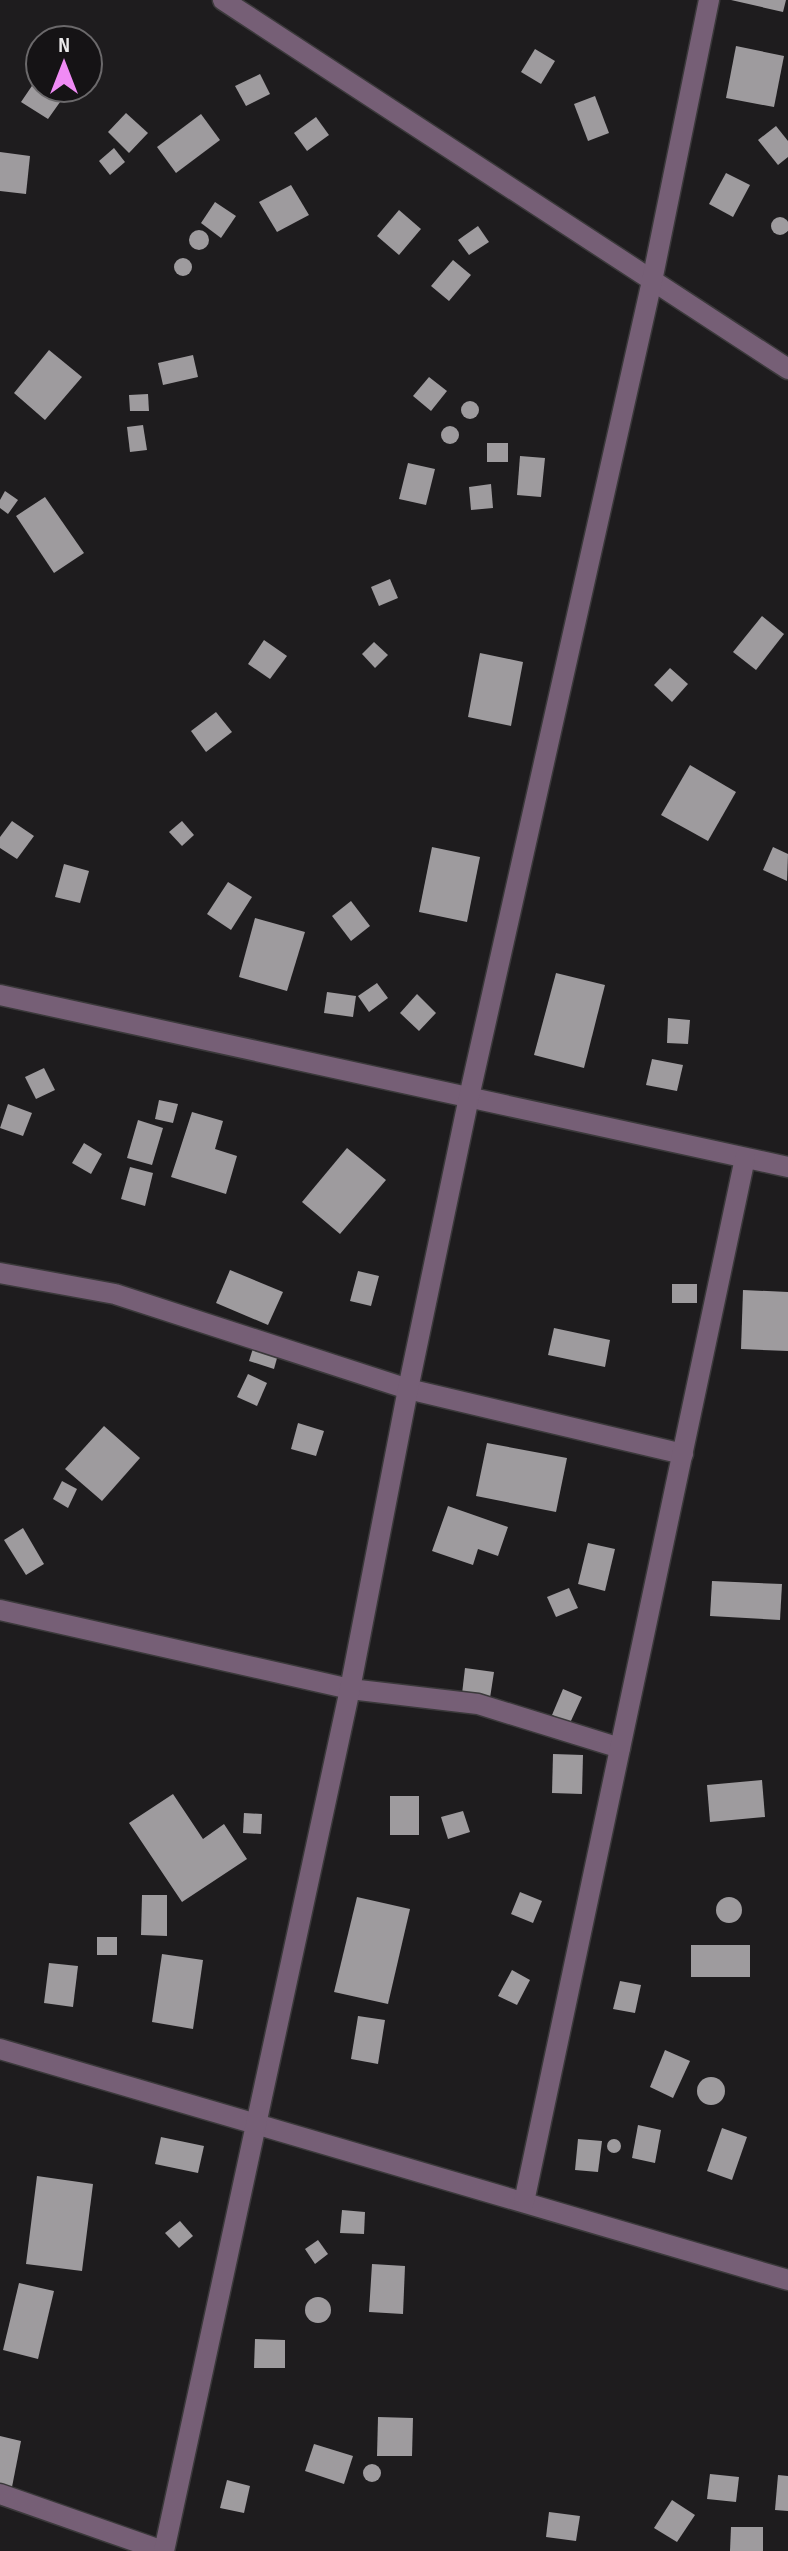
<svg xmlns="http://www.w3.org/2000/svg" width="788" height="2551" font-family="'Sofia Sans Condensed',sans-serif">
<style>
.building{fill:#9e9b9e}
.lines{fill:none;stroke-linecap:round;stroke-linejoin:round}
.minor-casing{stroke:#3b393b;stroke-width:23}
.minor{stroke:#765f76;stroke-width:20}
</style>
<rect width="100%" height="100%" fill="#1e1c1e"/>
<g class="building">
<path d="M731,0H786L783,12Z"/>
<path d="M736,46L784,56L774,107L726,98Z"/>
<path d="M535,49L555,61L541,84L521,72Z"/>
<path d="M40,74V88H70L48,119L21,102Z"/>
<path d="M260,74L270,94L246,106L235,86Z"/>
<path d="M595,96L609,133L588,141L574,104Z"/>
<path d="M126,113L148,133L129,153L108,132Z"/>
<path d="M201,114L220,140L176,173L157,147Z"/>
<path d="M316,117L329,135L307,151L294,133Z"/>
<path d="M776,126L788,141V157L778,165L758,140Z"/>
<path d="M114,148L125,162L110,175L99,161Z"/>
<path d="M0,152L30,156L26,194L0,191Z"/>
<path d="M726,173L750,185L733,217L709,204Z"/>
<path d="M291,185L309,215L277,232L259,202Z"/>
<path d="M215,202L236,216L221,238L201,223Z"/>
<path d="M399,210L421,229L399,255L377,236Z"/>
<circle cx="780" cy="226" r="9"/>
<path d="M478,226L489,242L469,255L458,240Z"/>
<circle cx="199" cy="240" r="10"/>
<circle cx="183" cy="267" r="9"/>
<path d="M453,260L471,275L449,301L431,286Z"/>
<path d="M49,350L82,377L45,420L14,393Z"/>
<path d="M193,355L198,377L163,385L158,363Z"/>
<path d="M429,377L447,391L431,411L413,396Z"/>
<path d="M148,394L149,411H130L129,395Z"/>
<circle cx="470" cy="410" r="9"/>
<path d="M143,425L147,450L130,452L127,427Z"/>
<circle cx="450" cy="435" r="9"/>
<rect x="487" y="443" width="21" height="19"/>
<path d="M520,456L545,458L541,497L517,495Z"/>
<path d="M408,463L435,469L426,505L399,499Z"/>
<path d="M491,484L493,508L471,510L469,487Z"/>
<path d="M5,491L18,500L8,514L0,508V500Z"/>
<path d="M45,497L84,553L54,573L16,516Z"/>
<path d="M390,579L398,598L379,606L371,587Z"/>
<path d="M762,616L784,634L756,670L733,652Z"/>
<path d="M264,640L287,656L270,679L248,664Z"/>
<path d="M374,642L388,655L375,668L362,654Z"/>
<path d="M480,653L523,662L511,726L468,717Z"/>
<path d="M670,668L688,684L672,702L654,685Z"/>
<path d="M216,712L232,732L206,752L191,731Z"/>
<path d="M690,765L736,792L708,841L661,815Z"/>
<path d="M12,821L34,836L17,859L0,848V837Z"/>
<path d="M182,821L194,835L182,846L169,832Z"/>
<path d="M432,847L480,857L467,922L419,912Z"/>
<path d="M773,847L788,854L787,881L763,870Z"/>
<path d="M64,864L89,871L80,903L55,897Z"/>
<path d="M228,882L252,897L231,930L207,914Z"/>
<path d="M351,901L370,926L351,941L332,916Z"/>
<path d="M255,918L305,932L287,991L239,977Z"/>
<path d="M556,973L605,985L584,1068L534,1055Z"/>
<path d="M377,983L388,998L369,1012L358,996Z"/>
<path d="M327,992L356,996L353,1017L324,1013Z"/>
<path d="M417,994L436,1013L419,1031L400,1013Z"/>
<path d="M668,1018L690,1020L688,1044L667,1043Z"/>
<path d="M652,1059L683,1065L677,1091L646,1085Z"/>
<path d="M44,1068L55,1090L36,1099L25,1077Z"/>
<path d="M159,1100L178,1104L173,1123L155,1119Z"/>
<path d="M8,1104L32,1113L23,1136L0,1128Z"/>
<path d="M192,1112L223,1121L215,1149L237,1156L226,1194L171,1177Z"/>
<path d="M138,1120L163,1128L152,1165L127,1158Z"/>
<path d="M84,1143L102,1154L91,1174L72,1163Z"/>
<path d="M347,1148L386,1180L340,1234L302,1202Z"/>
<path d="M130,1167L153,1173L145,1206L121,1199Z"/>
<path d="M230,1270L283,1292L268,1325L216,1303Z"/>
<path d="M358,1271L379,1276L371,1306L350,1301Z"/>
<rect x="672" y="1284" width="25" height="19"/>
<path d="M743,1290L788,1292V1351L741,1349Z"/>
<path d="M554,1328L610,1340L605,1367L548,1355Z"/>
<path d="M255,1342L279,1351L274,1369L249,1361Z"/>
<path d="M248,1374L267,1383L257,1406L237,1397Z"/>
<path d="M298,1423L324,1431L316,1456L291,1449Z"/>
<path d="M104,1426L140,1458L102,1501L65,1469Z"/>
<path d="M487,1443L567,1458L556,1512L476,1496Z"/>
<path d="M62,1481L77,1489L68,1508L53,1499Z"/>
<path d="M448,1506L508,1527L498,1556L478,1549L473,1565L432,1551Z"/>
<path d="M23,1528L44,1564L26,1575L4,1540Z"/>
<path d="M588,1543L615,1549L605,1591L578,1584Z"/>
<path d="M712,1581L782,1584L780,1620L710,1616Z"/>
<path d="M569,1588L578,1608L556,1617L547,1597Z"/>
<path d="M465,1668L494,1672L490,1698L462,1694Z"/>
<path d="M563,1689L582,1697L570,1723L552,1715Z"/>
<path d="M553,1754L583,1755L582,1794L552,1793Z"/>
<path d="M762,1780L765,1817L710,1822L707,1785Z"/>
<path d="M173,1794L203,1839L224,1824L247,1859L182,1902L129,1823Z"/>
<rect x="390" y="1796" width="29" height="39"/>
<path d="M463,1811L470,1832L448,1839L441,1817Z"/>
<path d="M244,1813L262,1814L261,1834L243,1833Z"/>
<path d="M520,1892L542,1901L533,1923L511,1914Z"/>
<path d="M142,1895H167V1936L141,1935Z"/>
<path d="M357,1897L410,1909L388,2004L334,1992Z"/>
<circle cx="729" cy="1910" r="13"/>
<rect x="97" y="1937" width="20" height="18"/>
<rect x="691" y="1945" width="59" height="32"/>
<path d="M162,1954L203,1960L193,2029L152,2022Z"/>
<path d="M49,1963L78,1966L73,2007L44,2003Z"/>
<path d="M512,1970L530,1980L517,2005L498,1996Z"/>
<path d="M620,1981L641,1985L635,2013L613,2009Z"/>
<path d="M358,2016L385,2020L378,2064L351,2059Z"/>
<path d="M665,2050L690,2061L673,2098L650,2087Z"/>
<circle cx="711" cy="2091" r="14"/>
<path d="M638,2125L661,2130L655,2163L632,2158Z"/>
<path d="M722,2128L747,2137L732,2180L707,2171Z"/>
<path d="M161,2137L204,2146L198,2173L155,2164Z"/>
<circle cx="614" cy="2146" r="7"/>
<path d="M578,2139L602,2141L598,2172L575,2170Z"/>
<path d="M37,2176L93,2184L82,2271L26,2264Z"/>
<path d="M342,2210L365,2212L364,2234L340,2233Z"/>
<path d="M180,2221L193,2236L179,2248L165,2233Z"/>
<path d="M318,2240L328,2254L315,2264L305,2249Z"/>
<path d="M372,2264L405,2266L403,2314L369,2312Z"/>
<path d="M19,2283L54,2291L38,2359L3,2350Z"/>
<circle cx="318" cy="2310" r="13"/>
<path d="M255,2339L285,2340V2368H254Z"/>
<path d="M378,2417L413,2418L412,2456H377Z"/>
<path d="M0,2436L21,2441L12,2487L0,2485Z"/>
<path d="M314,2444L353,2456L344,2484L305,2471Z"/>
<circle cx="372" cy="2473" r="9"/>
<path d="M710,2474L739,2477L736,2502L707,2499Z"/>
<path d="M778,2475L788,2476V2511L775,2510Z"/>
<path d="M227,2480L250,2486L244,2513L220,2508Z"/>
<path d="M672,2500L695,2515L677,2542L654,2528Z"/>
<path d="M549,2512L580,2516L576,2541L546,2537Z"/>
<path d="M731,2527H763V2551H730Z"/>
</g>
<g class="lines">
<g class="minor-casing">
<g id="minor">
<path d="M223,0L788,369"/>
<path d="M0,995L788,1167"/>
<path d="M0,1273L115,1294L408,1389L683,1454"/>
<path d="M0,1610L350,1689L478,1704L620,1748"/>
<path d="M0,2049L788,2280"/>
<path d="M524,2202L745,1158"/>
<path d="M0,2494L163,2551"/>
<path d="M164,2551L350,1689L408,1389L469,1097L652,281L709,0"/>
</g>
</g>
<use href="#minor" class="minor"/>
</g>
<g transform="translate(64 64)"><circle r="38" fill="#151315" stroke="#6b696b" stroke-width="2"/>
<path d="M0-6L14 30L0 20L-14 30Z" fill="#f08bf5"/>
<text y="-12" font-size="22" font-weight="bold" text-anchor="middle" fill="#ebeaeb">N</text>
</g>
</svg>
